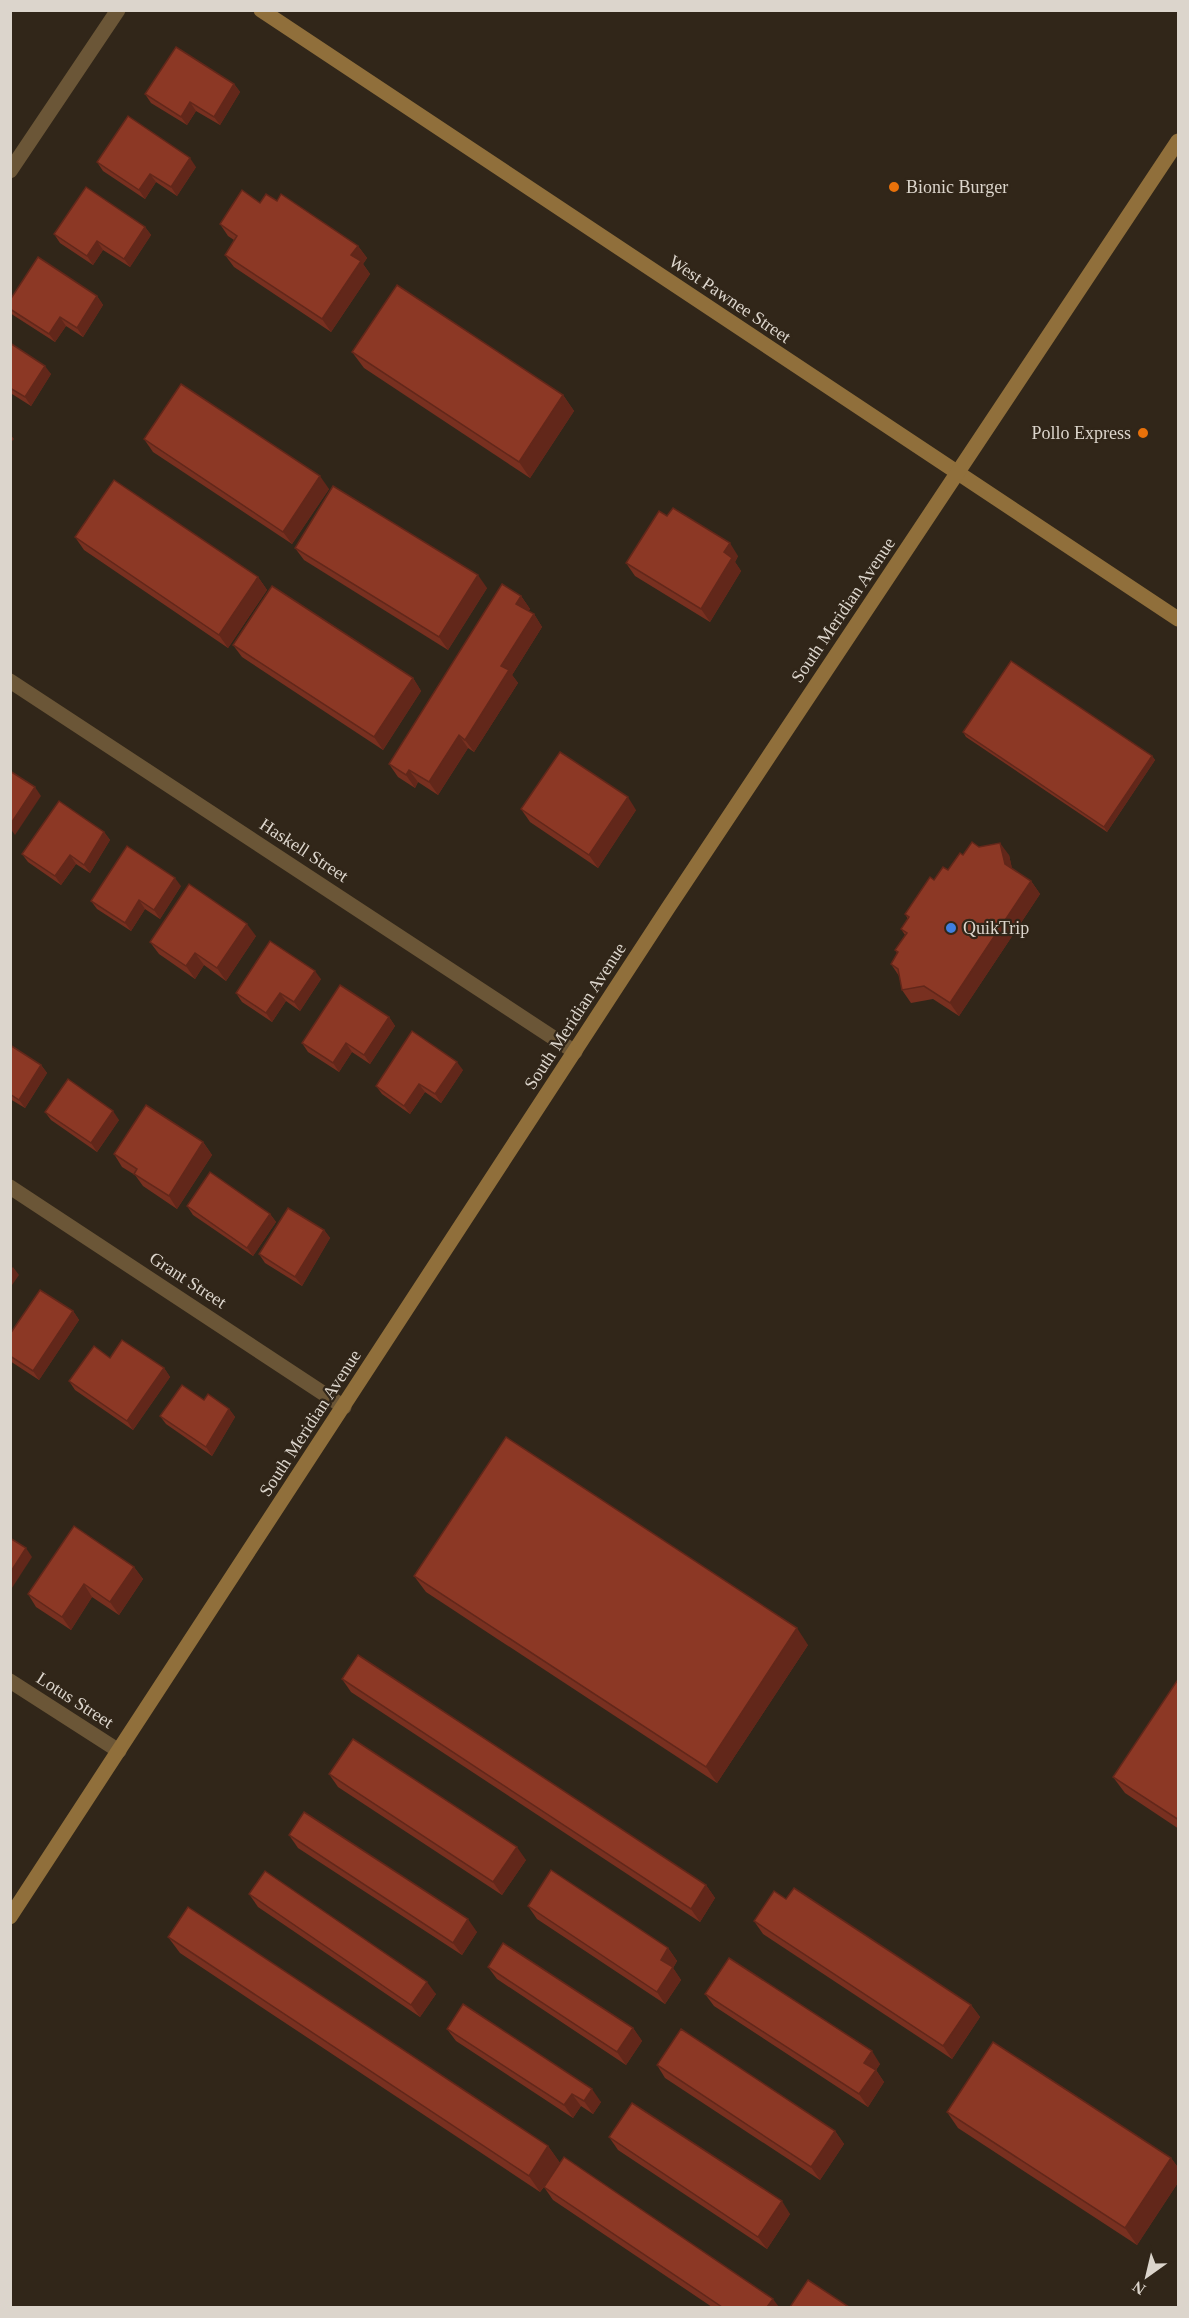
<svg xmlns="http://www.w3.org/2000/svg" width="1189" height="2318" font-family="'Times New Roman',serif">
<style>
.lines{fill:none;stroke-linecap:round;stroke-linejoin:round}
.street{stroke:#6b5637;stroke-width:15}
.secondary{stroke:#906f3b;stroke-width:15}
.wall{fill:#783020}
.shaded-wall{fill:#62271a}
.building{fill:#8c3825;stroke:#62271a;stroke-width:1.5}
.food-dot{fill:#e8710a;stroke:#312619;stroke-width:2}
.shop-dot{fill:#3f7fe0;stroke:#312619;stroke-width:2}
.labels{text-anchor:middle;stroke-width:4.5;stroke-linejoin:round;paint-order:stroke}
.poi-label{font-size:18px;fill:#dcd5cc;stroke:#312619;text-anchor:start}
.street-label{font-size:18px;fill:#dcd5cc;stroke:#312619}
</style>
<rect width="100%" height="100%" fill="#312619"/>
<g class="lines">
<g class="street">
<path d="M10,171L118,10"/>
<path d="M10,681L575,1052"/>
<path d="M10,1187L344,1407"/>
<path d="M10,1681L119,1751"/>
</g>
<g class="secondary">
<path d="M261,10L1178,619"/>
<path d="M10,1917L668,908L1178,141"/>
</g>
</g>
<g class="wall">
<path d="M234,84L240,92L220,125L196,111L187,125L151,103L145,94Z"/>
<path d="M97,162L196,167L177,196L156,182L145,199L103,171Z"/>
<path d="M277,201L358,246L367,258L363,264L370,274L331,332L234,267L225,255L234,240L228,236L220,224L260,203Z"/>
<path d="M145,227L151,235L130,267L103,250L93,265L60,243L54,234Z"/>
<path d="M97,296L103,305L83,337L66,326L55,342L13,315L10,312V300Z"/>
<path d="M10,343L51,374L31,406L12,394L10,396Z"/>
<path d="M352,352L563,395L574,411L530,478L364,368Z"/>
<path d="M144,439L329,489L292,544L153,452Z"/>
<path d="M75,537L258,577L267,590L228,648L84,550Z"/>
<path d="M295,548L487,588L448,650L304,560Z"/>
<path d="M738,556L735,562L741,571L710,622L635,576L626,563Z"/>
<path d="M521,596L530,609L528,611L534,614L542,627L512,675L518,683L474,752L468,748L438,795L418,782L415,788L398,777L389,764Z"/>
<path d="M233,645L413,678L421,691L383,750L242,657Z"/>
<path d="M963,732L1152,756L1155,760L1107,832L966,737Z"/>
<path d="M521,809L636,810L598,868L530,822Z"/>
<path d="M104,832L110,840L90,873L76,864L61,885L28,862L22,854Z"/>
<path d="M979,847L1009,855L1012,869L1031,881L1040,894L959,1016L933,999L911,1003L902,990L899,976L891,964L897,953L895,950L905,935L901,929L908,919L905,914L963,855Z"/>
<path d="M181,886L160,919L145,909L131,931L97,909L91,901Z"/>
<path d="M256,936L226,981L204,965L195,979L159,954L150,942Z"/>
<path d="M321,979L300,1011L286,1001L272,1022L242,1002L236,993Z"/>
<path d="M389,1017L395,1026L370,1064L352,1052L339,1072L308,1052L302,1043Z"/>
<path d="M10,1045L41,1065L47,1073L25,1108L10,1099Z"/>
<path d="M463,1070L441,1103L425,1092L410,1114L382,1094L376,1086Z"/>
<path d="M45,1112L119,1120L97,1152L51,1120Z"/>
<path d="M203,1142L212,1155L177,1209L143,1186L135,1175L122,1167L114,1154Z"/>
<path d="M187,1206L270,1214L276,1222L253,1256L193,1215Z"/>
<path d="M324,1230L330,1238L302,1286L265,1263L259,1254Z"/>
<path d="M73,1311L79,1320L39,1380L10,1361V1334Z"/>
<path d="M110,1358L164,1368L170,1377L133,1430L75,1390L69,1381Z"/>
<path d="M204,1400L229,1409L235,1417L212,1456L166,1424L160,1416Z"/>
<path d="M134,1567L143,1579L119,1615L92,1597L71,1630L36,1607L28,1594Z"/>
<path d="M414,1576L808,1645L717,1783L426,1592Z"/>
<path d="M1179,1678V1829L1125,1793L1113,1777Z"/>
<path d="M342,1679L706,1885L715,1898L700,1922L351,1692Z"/>
<path d="M329,1774L526,1860L502,1895L338,1787Z"/>
<path d="M289,1835L477,1932L462,1955L298,1848Z"/>
<path d="M249,1894L436,1994L420,2017L258,1907Z"/>
<path d="M786,1899L971,2005L980,2017L952,2059L763,1934L754,1921Z"/>
<path d="M528,1906L668,1948L677,1961L673,1968L681,1980L665,2004L537,1919Z"/>
<path d="M168,1937L548,2146L560,2163L779,2307H712L553,2200L544,2187L540,2192L180,1953Z"/>
<path d="M488,1967L633,2028L642,2041L626,2065L497,1979Z"/>
<path d="M705,1994L880,2064L876,2070L884,2082L868,2107L714,2006Z"/>
<path d="M447,2029L601,2102L593,2114L581,2106L573,2118L456,2041Z"/>
<path d="M657,2065L835,2131L844,2144L820,2180L665,2078Z"/>
<path d="M947,2112L1171,2158L1179,2169V2181L1137,2245L958,2128Z"/>
<path d="M609,2137L790,2214L767,2249L618,2150Z"/>
</g>
<g class="shaded-wall">
<path d="M234,84L240,92L220,125L214,117Z"/>
<path d="M190,102L196,111L187,125L181,117Z"/>
<path d="M190,158L196,167L177,196L171,187Z"/>
<path d="M150,174L156,182L145,199L139,190Z"/>
<path d="M145,227L151,235L130,267L124,259Z"/>
<path d="M97,241L103,250L93,265L87,256Z"/>
<path d="M358,246L367,258L363,264L370,274L331,332L322,319L351,255Z"/>
<path d="M97,296L103,305L83,337L77,328Z"/>
<path d="M60,317L66,326L55,342L49,334Z"/>
<path d="M45,366L51,374L31,406L25,397Z"/>
<path d="M563,395L574,411L530,478L519,462Z"/>
<path d="M10,434L14,439L10,443Z"/>
<path d="M320,476L329,489L292,544L283,532Z"/>
<path d="M730,543L738,556L735,562L741,571L710,622L701,609L724,552Z"/>
<path d="M478,575L487,588L448,650L439,637Z"/>
<path d="M258,577L267,590L228,648L219,635Z"/>
<path d="M521,596L530,609L525,616L516,604Z"/>
<path d="M534,614L542,627L512,675L518,683L474,752L465,740L501,666Z"/>
<path d="M413,678L421,691L383,750L374,737Z"/>
<path d="M459,735L468,748L438,795L429,782Z"/>
<path d="M1152,756L1155,760L1107,832L1104,827Z"/>
<path d="M409,770L418,782L415,788L406,775Z"/>
<path d="M35,787L41,796L15,835L10,828V825Z"/>
<path d="M628,797L636,810L598,868L589,855Z"/>
<path d="M104,832L110,840L90,873L84,865Z"/>
<path d="M1000,843L1009,855L1014,877L1005,864Z"/>
<path d="M70,855L76,864L61,885L55,876Z"/>
<path d="M175,878L181,886L160,919L154,910Z"/>
<path d="M1031,881L1040,894L959,1016L950,1003Z"/>
<path d="M139,900L145,909L131,931L125,923Z"/>
<path d="M247,924L256,936L226,981L217,968Z"/>
<path d="M195,953L204,965L195,979L186,966Z"/>
<path d="M315,971L321,979L300,1011L294,1002Z"/>
<path d="M280,993L286,1001L272,1022L266,1013Z"/>
<path d="M389,1017L395,1026L370,1064L364,1055Z"/>
<path d="M346,1043L352,1052L339,1072L333,1063Z"/>
<path d="M457,1062L463,1070L441,1103L435,1094Z"/>
<path d="M41,1065L47,1073L25,1108L19,1100Z"/>
<path d="M419,1084L425,1092L410,1114L404,1106Z"/>
<path d="M113,1111L119,1120L97,1152L91,1143Z"/>
<path d="M203,1142L212,1155L177,1209L169,1196Z"/>
<path d="M270,1214L276,1222L253,1256L247,1248Z"/>
<path d="M324,1230L330,1238L302,1286L295,1277Z"/>
<path d="M13,1267L19,1275L10,1288V1270Z"/>
<path d="M73,1311L79,1320L39,1380L33,1371Z"/>
<path d="M164,1368L170,1377L133,1430L127,1421Z"/>
<path d="M229,1409L235,1417L212,1456L206,1447Z"/>
<path d="M26,1548L32,1557L10,1591V1573Z"/>
<path d="M134,1567L143,1579L119,1615L110,1602Z"/>
<path d="M84,1584L92,1597L71,1630L62,1617Z"/>
<path d="M797,1628L808,1645L717,1783L706,1767Z"/>
<path d="M517,1847L526,1860L502,1895L493,1882Z"/>
<path d="M706,1885L715,1898L700,1922L691,1909Z"/>
<path d="M468,1919L477,1932L462,1955L453,1943Z"/>
<path d="M668,1948L677,1961L673,1968L681,1980L665,2004L657,1992L661,1960Z"/>
<path d="M427,1982L436,1994L420,2017L411,2005Z"/>
<path d="M971,2005L980,2017L952,2059L943,2046Z"/>
<path d="M633,2028L642,2041L626,2065L617,2052Z"/>
<path d="M872,2051L880,2064L876,2070L884,2082L868,2107L859,2094L864,2063Z"/>
<path d="M592,2089L601,2102L593,2114L584,2101Z"/>
<path d="M572,2094L581,2106L573,2118L564,2105Z"/>
<path d="M835,2131L844,2144L820,2180L811,2167Z"/>
<path d="M548,2146L560,2163L540,2192L529,2176Z"/>
<path d="M1171,2158L1179,2169V2181L1137,2245L1125,2228Z"/>
<path d="M782,2201L790,2214L767,2249L758,2237Z"/>
<path d="M773,2299L779,2307H767Z"/>
</g>
<g class="building">
<path d="M176,47L234,84L214,117L190,102L181,117L145,94Z"/>
<path d="M128,116L190,158L171,187L150,174L139,190L97,162Z"/>
<path d="M86,187L145,227L124,259L97,241L87,256L54,234Z"/>
<path d="M242,190L260,203L266,194L277,201L281,194L358,246L351,255L361,261L322,319L225,255L237,236L220,224Z"/>
<path d="M38,257L97,296L77,328L60,317L49,334L10,309V300Z"/>
<path d="M397,285L563,395L519,462L352,352Z"/>
<path d="M10,343L45,366L25,397L10,388Z"/>
<path d="M181,384L320,476L283,532L144,439Z"/>
<path d="M114,480L258,577L219,635L75,537Z"/>
<path d="M333,486L478,575L439,637L295,548Z"/>
<path d="M673,508L730,543L724,552L732,558L701,609L626,563L659,511L667,516Z"/>
<path d="M502,584L521,596L516,604L534,614L501,666L509,670L465,740L459,735L429,782L409,770L406,775L389,764Z"/>
<path d="M272,586L413,678L374,737L233,645Z"/>
<path d="M1011,661L1152,756L1104,827L963,732Z"/>
<path d="M560,752L628,797L589,855L521,809Z"/>
<path d="M10,771L35,787L10,825Z"/>
<path d="M59,801L104,832L84,865L70,855L55,876L22,854Z"/>
<path d="M972,842L979,847L1000,843L1005,864L1031,881L950,1003L924,986L902,990L898,969L891,964L898,952L895,950L907,933L901,929L909,917L905,914L930,877L934,880L943,867L948,870L960,853L963,855Z"/>
<path d="M127,846L175,878L154,910L139,900L125,923L91,901Z"/>
<path d="M189,884L247,924L217,968L195,953L186,966L150,942Z"/>
<path d="M270,941L315,971L294,1002L280,993L266,1013L236,993Z"/>
<path d="M340,985L389,1017L364,1055L346,1043L333,1063L302,1043Z"/>
<path d="M412,1031L457,1062L435,1094L419,1084L404,1106L376,1086Z"/>
<path d="M10,1045L41,1065L19,1100L10,1094Z"/>
<path d="M68,1079L113,1111L91,1143L45,1112Z"/>
<path d="M146,1105L203,1142L169,1196L134,1174L137,1169L114,1154Z"/>
<path d="M210,1172L270,1214L247,1248L187,1206Z"/>
<path d="M288,1208L324,1230L295,1277L259,1254Z"/>
<path d="M40,1290L73,1311L33,1371L10,1356V1334Z"/>
<path d="M122,1340L164,1368L127,1421L69,1381L94,1346L110,1358Z"/>
<path d="M182,1385L204,1400L208,1394L229,1409L206,1447L160,1416Z"/>
<path d="M506,1437L797,1628L706,1767L414,1576Z"/>
<path d="M74,1526L134,1567L110,1602L84,1584L62,1617L28,1594Z"/>
<path d="M10,1538L26,1548L10,1573Z"/>
<path d="M358,1655L706,1885L691,1909L342,1679Z"/>
<path d="M1179,1678V1820L1113,1777Z"/>
<path d="M353,1739L517,1847L493,1882L329,1774Z"/>
<path d="M304,1812L468,1919L453,1943L289,1835Z"/>
<path d="M551,1870L668,1948L661,1960L673,1967L657,1992L528,1906Z"/>
<path d="M265,1871L427,1982L411,2005L249,1894Z"/>
<path d="M794,1888L971,2005L943,2046L754,1921L774,1891L786,1899Z"/>
<path d="M188,1907L548,2146L529,2176L168,1937Z"/>
<path d="M503,1943L633,2028L617,2052L488,1967Z"/>
<path d="M729,1958L872,2051L864,2063L876,2070L859,2094L705,1994Z"/>
<path d="M463,2004L592,2089L584,2101L572,2094L564,2105L447,2029Z"/>
<path d="M681,2029L835,2131L811,2167L657,2065Z"/>
<path d="M993,2042L1171,2158L1125,2228L947,2112Z"/>
<path d="M632,2103L782,2201L758,2237L609,2137Z"/>
<path d="M564,2157L773,2299L767,2307H722L544,2187Z"/>
<path d="M808,2280L849,2307H790Z"/>
</g>
<g class="food-dot">
<circle cx="894" cy="187" r="6"/>
<circle cx="1143" cy="433" r="6"/>
</g>
<circle class="shop-dot" cx="951" cy="928" r="6"/>
<g class="labels">
<g class="poi-label">
<text x="906" y="193">Bionic Burger</text>
<text x="1131" y="439" text-anchor="end">Pollo Express</text>
<text x="963" y="934">QuikTrip</text>
</g>
<g class="street-label">
<text transform="translate(730 299) rotate(34)" y="6">West Pawnee Street</text>
<text transform="translate(843 610) rotate(-56)" y="6">South Meridian Avenue</text>
<text transform="translate(304 850) rotate(33)" y="6">Haskell Street</text>
<text transform="translate(575 1016) rotate(-57)" y="6">South Meridian Avenue</text>
<text transform="translate(188 1280) rotate(33)" y="6">Grant Street</text>
<text transform="translate(310 1423) rotate(-57)" y="6">South Meridian Avenue</text>
<text transform="translate(75 1700) rotate(33)" y="6">Lotus Street</text>
</g>
</g>
<rect width="1189" height="2318" fill="none" stroke="#dcd5cc" stroke-width="24"/>
<g transform="translate(1147 2276) rotate(214)" stroke="#312619" stroke-width="4.5" paint-order="stroke">
<path d="M0-4.5L10 22L0 15L-10 22Z" fill="#dcd5cc"/>
<text y="-9" font-size="16" font-weight="bold" text-anchor="middle" fill="#dcd5cc">N</text>
</g>
</svg>
